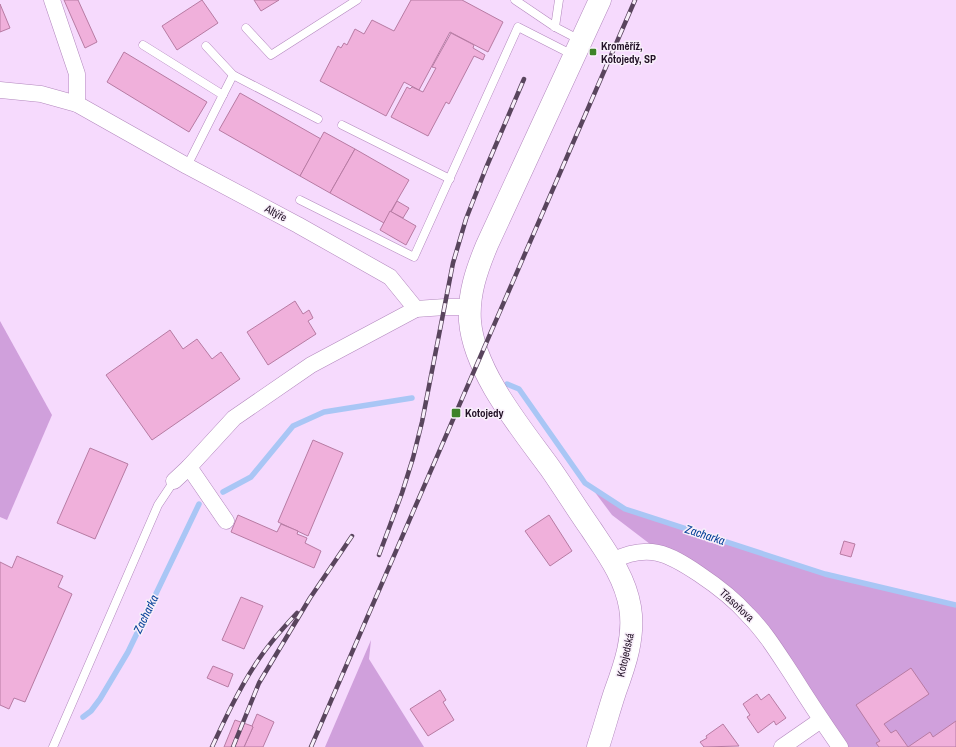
<svg xmlns="http://www.w3.org/2000/svg" width="956" height="747" font-family="'Archivo Narrow',sans-serif">
<style>
.green{fill:#d0a0dc}
.lines{fill:none;stroke-linecap:round;stroke-linejoin:round}
.stream{stroke:#a9c6f5;stroke-width:5.5}
.building{fill:#f0b0db;stroke:#b77ba3}
.lane-casing{stroke:#b287bd;stroke-width:9}
.street-casing{stroke:#b287bd;stroke-width:17}
.secondary-casing{stroke:#b287bd;stroke-width:23}
.lane{stroke:#fff;stroke-width:8}
.street{stroke:#fff;stroke-width:16}
.secondary{stroke:#fff;stroke-width:22}
.rail-casing{stroke:#59455d;stroke-width:4.5}
.rail{stroke:#f8effa;stroke-width:3;stroke-dasharray:9;stroke-linecap:butt}
.poi-dot{fill:#3d8328;stroke:#f8effa;stroke-width:1.5}
.labels{text-anchor:middle;stroke-width:3;stroke-linejoin:round;paint-order:stroke}
.poi-label{font-size:11px;font-weight:bold;fill:#221126;stroke:#f8effa;text-anchor:start}
.street-label{font-size:11px;fill:#221126;stroke:#f8effa}
.water-label{font-size:12px;font-style:italic;fill:#074299;stroke:#f8effa}
</style>
<rect width="100%" height="100%" fill="#f6dafd"/>
<g class="green">
<path d="M0,321L52,415L7,520L0,517Z"/>
<path d="M591,487L625,509L825,574L956,605V747H840L760,628L612,515Z"/>
<path d="M371,640L369,659L424,747H325Z"/>
</g>
<g class="lines">
<g class="stream">
<path d="M507,384L519,389L585,483L625,509L825,574L956,605"/>
<path d="M223,492L251,477L293,426L324,412L412,398"/>
<path d="M83,717L91,711L100,699L128,652L199,504"/>
</g>
</g>
<g class="building">
<path d="M64,0H78L97,42L85,48Z"/>
<path d="M202,0L218,23L177,50L162,26Z"/>
<path d="M254,0H279L261,11Z"/>
<path d="M411,0H462L503,22L488,52L450,32L419,90L404,82L386,116L320,81L338,46L341,48L344,43L347,45L355,29L364,34L372,20L394,31Z"/>
<path d="M0,4L10,28L0,32Z"/>
<path d="M451,33L474,45L473,48L485,55L483,60L474,56L449,104L446,102L428,136L391,117L407,87L410,89L412,87L423,92L436,68L432,67Z"/>
<path d="M124,52L207,102L189,132L107,82Z"/>
<path d="M240,93L321,139L300,176L219,130Z"/>
<path d="M324,132L355,149L330,193L300,176Z"/>
<path d="M355,149L409,180L384,223L330,193Z"/>
<path d="M397,201L409,208L403,218L391,212Z"/>
<path d="M390,211L416,226L406,245L380,230Z"/>
<path d="M295,301L303,314L309,310L313,318L308,321L316,334L268,365L247,332Z"/>
<path d="M170,330L183,349L197,339L212,359L221,352L240,379L152,440L106,375Z"/>
<path d="M313,440L343,453L308,536L278,522Z"/>
<path d="M90,448L128,464L95,539L57,523Z"/>
<path d="M238,515L277,532L281,524L298,531L297,534L307,538L305,543L321,551L314,568L231,532Z"/>
<path d="M549,515L572,551L550,566L525,531Z"/>
<path d="M844,541L855,544L851,557L840,554Z"/>
<path d="M17,556L63,576L58,587L72,594L25,702L14,698L9,709L0,705V562L12,568Z"/>
<path d="M241,597L263,606L244,649L222,640Z"/>
<path d="M213,666L233,674L228,687L207,678Z"/>
<path d="M911,668L929,694L884,724L891,733L896,730L908,747L930,732L933,737L956,721V747H879L876,743L880,741L856,705Z"/>
<path d="M440,690L446,700L443,702L454,720L428,736L410,709Z"/>
<path d="M757,694L761,700L769,694L786,718L776,725L774,721L758,733L747,717L750,715L743,704Z"/>
<path d="M257,714L274,722L263,747H244L253,727L252,726Z"/>
<path d="M235,720L252,726L253,727L244,747H224Z"/>
<path d="M723,724L739,746L704,747L700,742L707,738L706,736Z"/>
</g>
<g class="lines">
<g class="lane-casing">
<g id="lane">
<path d="M515,0L555,27L580,40"/>
<path d="M555,27L559,0"/>
<path d="M246,28L271,55L357,0"/>
<path d="M143,45L223,95"/>
<path d="M206,46L233,75"/>
<path d="M342,125L450,179"/>
<path d="M187,166L233,75L318,119"/>
<path d="M300,200L414,257L518,27L573,55"/>
<path d="M53,747L158,505L174,481"/>
</g>
</g>
<g class="street-casing">
<g id="street">
<path d="M52,0L77,74V104"/>
<path d="M0,90L41,94L77,104L187,166L298,225L390,277L416,309L445,307H470"/>
<path d="M189,467L226,521"/>
<path d="M174,481L189,467L234,418L311,365L416,309"/>
<path d="M612,561C648,543 668,553 699,574C717,586 734,599 748,615C766,633 779,655 793,676C808,700 824,724 840,747"/>
<path d="M782,747L821,720"/>
</g>
</g>
<g class="secondary-casing">
<path id="secondary" d="M598,747C604,729 609,710 615,692C625,665 635,636 630,607C625,577 607,553 591,529C577,509 564,488 550,468C521,428 474,372 470,321C468,294 477,269 487,245L600,0"/>
</g>
<use href="#lane" class="lane"/>
<use href="#street" class="street"/>
<use href="#secondary" class="secondary"/>
<g class="rail-casing">
<g id="rail">
<path d="M379,555L402,493L413,458L422,422L453,263L466,219L486,168L524,79"/>
<path d="M212,747C225,719 238,691 255,665C267,646 282,629 297,613"/>
<path d="M233,747L259,683L310,598L352,536"/>
<path d="M311,747L635,0"/>
</g>
</g>
<use href="#rail" class="rail"/>
</g>
<g class="poi-dot">
<rect x="589" y="48" width="8" height="8" rx="2"/>
<rect x="451" y="408" width="10" height="10" rx="2"/>
</g>
<g class="labels">
<g class="poi-label">
<text x="601" y="50">Kroměříž,<tspan x="601" dy="13">Kotojedy, SP</tspan></text>
<text x="465" y="417">Kotojedy</text>
</g>
<g class="street-label">
<text transform="translate(276 213) rotate(28)" y="4">Altýře</text>
<text transform="translate(737 605) rotate(43)" y="4">Třasoňova</text>
<text transform="translate(625 655) rotate(-77)" y="4">Kotojedská</text>
</g>
<g class="water-label">
<text transform="translate(705 535) rotate(18)" y="4">Zacharka</text>
<text transform="translate(146 614) rotate(-64)" y="4">Zacharka</text>
</g>
</g>
</svg>
